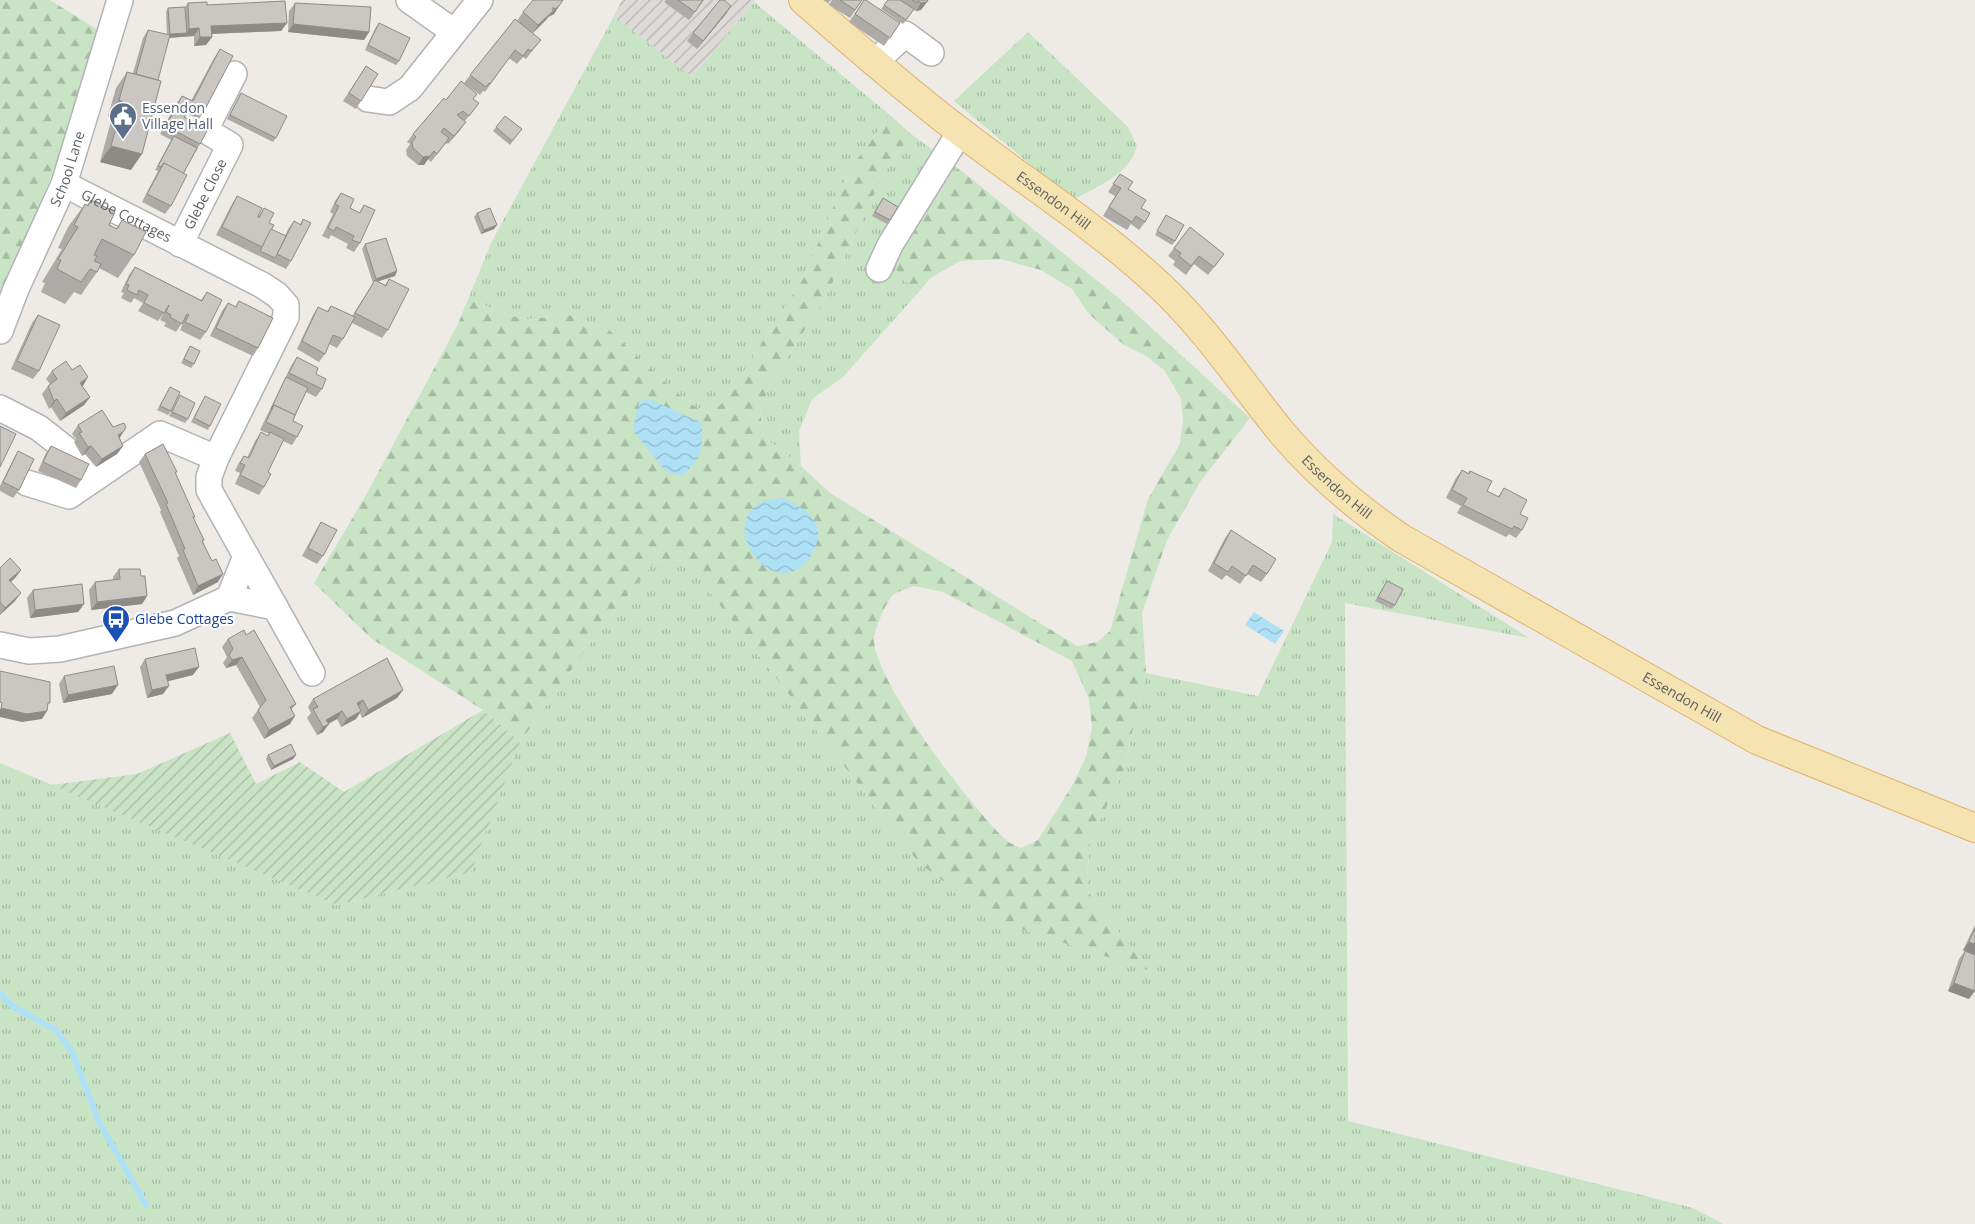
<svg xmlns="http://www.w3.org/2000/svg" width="1975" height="1224" font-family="'Open Sans',sans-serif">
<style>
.industrial{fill:url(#industrial-furrows)}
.grass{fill:url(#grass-tufts)}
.forest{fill:url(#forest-firs);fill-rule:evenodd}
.garden{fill:url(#garden-furrows)}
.water{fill:url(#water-waves)}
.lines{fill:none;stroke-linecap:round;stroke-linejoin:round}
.stream{stroke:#aee0f6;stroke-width:6}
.minor-casing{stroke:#b1b3b6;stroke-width:28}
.major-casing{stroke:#e2b16b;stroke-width:30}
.minor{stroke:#fff;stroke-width:25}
.major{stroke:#f6e3b2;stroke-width:28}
.wall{fill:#aeaaa7}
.shaded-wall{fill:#8d8b88}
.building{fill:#cac6c2;stroke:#8d8b88}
.labels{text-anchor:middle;stroke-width:4;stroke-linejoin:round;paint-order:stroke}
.service-label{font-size:14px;fill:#4e5e75;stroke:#fff;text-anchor:start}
.street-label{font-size:14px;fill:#5d6164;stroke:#fff}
.transit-label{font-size:14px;fill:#164399;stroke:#fff;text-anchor:start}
</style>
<defs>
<pattern id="industrial-furrows" width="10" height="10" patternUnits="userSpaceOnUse" patternTransform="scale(1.25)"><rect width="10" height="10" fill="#dddad8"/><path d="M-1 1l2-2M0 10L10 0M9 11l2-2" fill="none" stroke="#b6b4b3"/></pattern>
<pattern id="grass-tufts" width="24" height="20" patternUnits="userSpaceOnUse" patternTransform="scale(1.25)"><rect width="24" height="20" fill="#c9e3c5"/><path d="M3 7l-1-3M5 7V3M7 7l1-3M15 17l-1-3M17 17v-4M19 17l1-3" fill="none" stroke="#a6bba4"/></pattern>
<pattern id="forest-firs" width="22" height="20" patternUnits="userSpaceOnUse" patternTransform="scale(1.25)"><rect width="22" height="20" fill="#c9e3c5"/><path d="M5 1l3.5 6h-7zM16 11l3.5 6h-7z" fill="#a6bba4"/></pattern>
<pattern id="garden-furrows" width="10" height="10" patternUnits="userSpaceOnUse" patternTransform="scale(1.25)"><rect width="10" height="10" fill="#c9e3c5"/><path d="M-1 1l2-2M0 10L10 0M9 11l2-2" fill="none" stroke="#a6bba4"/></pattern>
<pattern id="water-waves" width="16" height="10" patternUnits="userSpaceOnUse" patternTransform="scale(1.25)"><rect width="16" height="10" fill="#aee0f6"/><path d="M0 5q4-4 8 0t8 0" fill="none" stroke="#91b9cb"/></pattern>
</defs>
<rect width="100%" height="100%" fill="#eeebe6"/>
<path class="industrial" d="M622,0H756L692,77L614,16Z"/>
<g class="grass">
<path d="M754,2L890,115L849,170L803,279L723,404L708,413L687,402L609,330L569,315L528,319L502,314L469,297L491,243L614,16L692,77Z"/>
<path d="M1028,32L1128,127L1137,146C1129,175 1098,186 1073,200L954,101Z"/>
<path d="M911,134L958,168L905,246L915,287L931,278L843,377L812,399L799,431L801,466L764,437L760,413L769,386L825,298L883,175Z"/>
<path d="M1333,514L1529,638L1345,603L1348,1121L1693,1208L1723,1224H0V763L337,905L470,872L520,742L601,628L655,562L685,560L919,863L1147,969L1086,889L1090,841L1123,772L1146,673L1258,696L1332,542Z"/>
</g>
<g class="forest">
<path d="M0,0H50L109,37L0,300Z"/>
<path d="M890,115L911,134L883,175L825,298L769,386L760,413L764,437L801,466L830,493L1077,646L1097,642L1110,631L1148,499L1180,444L1183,420L1181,398L1164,370L1146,356L1124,345L1088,313L1072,289L1041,270L1001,259L960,261L915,287L902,280L896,269L905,246L958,168L1121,300L1250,418L1200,482L1167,540L1142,613L1146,673L1123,772L1090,841L1086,889L1148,970L999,922L919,863L685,560L655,562L601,628L520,742L483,710L372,639L314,583L366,495L458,324L469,297L502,314L528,319L569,315L609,330L687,402L708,413L723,403L803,279L849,170ZM914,586L943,592L1072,661L1089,699L1092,727L1086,757L1072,786L1038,840L1021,848C1017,846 1011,844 1007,841C974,811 875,683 874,640C874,630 886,602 893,595C898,591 908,589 914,586Z"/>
</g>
<path class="garden" d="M483,710L520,742L471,872L337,905L51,785L137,774L230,733L256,784L300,762L344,792Z"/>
<g class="water">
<path d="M649,399L702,423C702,450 703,459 681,476L665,471L633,430L639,402Z"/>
<path d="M784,498C802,508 824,519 817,542C815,551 810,559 803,565C769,595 721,530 758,504C766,499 776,499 784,498Z"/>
<path d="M1254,612L1284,631L1275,644L1245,625Z"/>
</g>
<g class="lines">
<path class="stream" d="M0,993L12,1006L56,1030L72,1052L99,1122L146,1205"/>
<g class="minor-casing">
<g id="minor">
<path d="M409,0L454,32"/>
<path d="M874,63L905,34L931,53"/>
<path d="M368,99L389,102L410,88L480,0"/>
<path id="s1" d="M64,184L262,285L277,295L286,305V317L216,458L209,477V490L246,556L229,598"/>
<path id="s2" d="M180,244L230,145L205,130L234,74"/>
<path d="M879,269L890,245L960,132"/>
<path id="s3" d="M0,331L16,289L64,184L120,0"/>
<path d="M0,408L39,428L81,461"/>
<path d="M27,483L69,496L160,434L216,458"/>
<path d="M246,556L275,607"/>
<path d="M0,645L29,651L60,649L175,623L229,598L275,607L312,673"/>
</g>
</g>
<g class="major-casing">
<g id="major">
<path id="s4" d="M803,0C855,46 907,91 962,133C1027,183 1098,228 1158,284C1206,328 1242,384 1283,434C1318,475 1357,508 1401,538L1757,740L1975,828"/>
</g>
</g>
<use href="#minor" class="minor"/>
<use href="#major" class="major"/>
</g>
<g class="wall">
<path d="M563,0L554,14L549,16L533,33L517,21L523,12Z"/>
<path d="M666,0H704L689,20L664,2Z"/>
<path d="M823,0H831L828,3Z"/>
<path d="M832,0H862L850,18L829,5Z"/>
<path d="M864,0L900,23L884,46L849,22Z"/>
<path d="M888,0H928L921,10L916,11L913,10L903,24L881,9Z"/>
<path d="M188,3L207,5L287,23L281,31L212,34V37L206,45L194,46V36L169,38L131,170L100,162L112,117L108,116L116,88L127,72L133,73L143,38L148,30L167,35L166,12L168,8L185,7Z"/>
<path d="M295,3L369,32L364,40L288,32L289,11Z"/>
<path d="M731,6L697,49L687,41L693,33Z"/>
<path d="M515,19L541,40L526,59L523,57L517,64L509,58L485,92L483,91L480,95L464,83Z"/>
<path d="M379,23L399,61L396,65L365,50L376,27Z"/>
<path d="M220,49L204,111L199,119L186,113L184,117L200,144L183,174L171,206L165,214L142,202L158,171L155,170L171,140L160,134L176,104L182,96L191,101L214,58Z"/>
<path d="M366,66L361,101L356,109L343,101Z"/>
<path d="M241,93L276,138L273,142L227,119Z"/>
<path d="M473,99V111L465,121L460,130L448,144L446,143L431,162L428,159L424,165H418L407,156L406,150L410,144L407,142L413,134L446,100Z"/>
<path d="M505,116L522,129L510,145L493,131Z"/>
<path d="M1120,174L1128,189L1141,208L1145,222L1139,230L1131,224L1127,230L1103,216L1115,196L1108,192Z"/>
<path d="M341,193L350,208L359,213L364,205L360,243L354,252L346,248L348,244L331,235L329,239L322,236L333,214L330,212L335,201Z"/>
<path d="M237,196L258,217L264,208L271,229L285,236L288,229L294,221L300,224L303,219L291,261L286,269L216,235L232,204Z"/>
<path d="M883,198L890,220L887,224L872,216Z"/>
<path d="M91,200L109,225L116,229L122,220L134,255L118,278L99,268L97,272L81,295L74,292L65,304L41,292L45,283L42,282L62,249L58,248L68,227L85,204L87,205Z"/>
<path d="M477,213L494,229L481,234L474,217Z"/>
<path d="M1166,215L1175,241L1172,245L1155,235Z"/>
<path d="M365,244L397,271L395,276L377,281L385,285L389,279L388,330L382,338L352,323L343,339L337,348L329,344L325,354L319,362L297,349L313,315L318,307L327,311L331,306L352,316L373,283L362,249Z"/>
<path d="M1174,248L1224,254L1208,275L1194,264L1186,275L1173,265L1175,261L1168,256Z"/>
<path d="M135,267L201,300L207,292L206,332L200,340L180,330L183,323H182L176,332L164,326L166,323L160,320L164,313L158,321L138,311L143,303L134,298L131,303L121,298L124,293L121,292L129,275Z"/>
<path d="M239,301L258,348L253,356L210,336L222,311L228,303L235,307Z"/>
<path d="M38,315L39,371L33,379L11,369L32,323Z"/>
<path d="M190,346L194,364L191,368L181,363Z"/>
<path d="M297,357L316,374L322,389L316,397L306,392L293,421L297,437L292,445L283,441L268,472L264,487L259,495L235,484L240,473L235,471L238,464L244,456L247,458L255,441L261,432L268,436L269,434L260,430L291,366Z"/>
<path d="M52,371L82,386L90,397L84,405L60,421L51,407L49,409L42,394L48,386L50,384L46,379Z"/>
<path d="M170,387L171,411L168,415L157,410Z"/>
<path d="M180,395L188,419L185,423L169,416Z"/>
<path d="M205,396L210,426L208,430L191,422Z"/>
<path d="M78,425L119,438L123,446L117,454L96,467L85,454L82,456L74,442L76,439L72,434Z"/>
<path d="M51,446L81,480L76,488L38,471L45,455Z"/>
<path d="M18,451L19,490L13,498L0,491V486L13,460Z"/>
<path d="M145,454L175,473L195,517L193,518L204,540L203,541L218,582L193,595L177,558L179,556L160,512L161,510L139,462Z"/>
<path d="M1462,470L1468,473L1470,471L1487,491L1498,497L1504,488L1520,514L1522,530L1516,538L1509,534L1506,537L1457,513L1461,506L1446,498L1456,478Z"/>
<path d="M321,522L323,556L317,564L302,556L316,530Z"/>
<path d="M1231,530L1267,574L1261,582L1247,574L1240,584L1226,575L1222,580L1208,571L1225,538Z"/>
<path d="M0,568L21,570L15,578L11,582L15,601L0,615Z"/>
<path d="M119,569L147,596L142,604L91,610L89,590L95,582L113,580V577Z"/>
<path d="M1387,581L1395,605L1392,609L1375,601Z"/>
<path d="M33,590L84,604L78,612L30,618L27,598Z"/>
<path d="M246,635L296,704L292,709L290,724L264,739L252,718L260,707L236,665L226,668L223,663L227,657L222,647L228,639Z"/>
<path d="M145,659L193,675L168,681L163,694L147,698L140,667Z"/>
<path d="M64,676L112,694L63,703L59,684Z"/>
<path d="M403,690L397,698L362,718L360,713L356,719L341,727L337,719L329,723L323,732L317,735L307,718L311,713L308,707L313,699Z"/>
<path d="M268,755H296L293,759L271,770L266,759Z"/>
<path d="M1975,925V955L1963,950Z"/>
<path d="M1965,951L1969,999L1948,991L1959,959Z"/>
</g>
<g class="shaded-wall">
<path d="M927,2L921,10L916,11L921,3Z"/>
<path d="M559,6L554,14L549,17L555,9Z"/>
<path d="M731,6L726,14L697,49L703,41Z"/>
<path d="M553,11L547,19L533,33L538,25Z"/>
<path d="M287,23L281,31L205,34L211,26Z"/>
<path d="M293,24L369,32L364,40L288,32Z"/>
<path d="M199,28L194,36L167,38L170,34L187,33L189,29Z"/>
<path d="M200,37H212L206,45L194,46Z"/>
<path d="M119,100L123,102L112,117L108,116Z"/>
<path d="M466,122L460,130L448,144L454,136Z"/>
<path d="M111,146L142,154L131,170L100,162Z"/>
<path d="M434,151L424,165H418L423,157Z"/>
<path d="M497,225L494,229L481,234L484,230Z"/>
<path d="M397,271L395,276L373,283L376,279Z"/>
<path d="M88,377L83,386L75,391L80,383Z"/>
<path d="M90,397L84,405L60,421L66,413Z"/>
<path d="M57,399L51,407L49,409L54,401Z"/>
<path d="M124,431L119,439L118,435Z"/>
<path d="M91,446L85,454L82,456L88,447Z"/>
<path d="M123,446L117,454L96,467L102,459Z"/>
<path d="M21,570L15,578L4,588L9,580Z"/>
<path d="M223,574L218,582L193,595L198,586Z"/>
<path d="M21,593L15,601L0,615L5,608Z"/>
<path d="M147,596L142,604L91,610L97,602Z"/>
<path d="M84,604L78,612L30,618L35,610Z"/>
<path d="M242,657L236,665L226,668L232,660Z"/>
<path d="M199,667L193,675L161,683L166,675Z"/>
<path d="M118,685L112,694L63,703L68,695Z"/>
<path d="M169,686L163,694L147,698L152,690Z"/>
<path d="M403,690L397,698L362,718L368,710Z"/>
<path d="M363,700L357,708V703Z"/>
<path d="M1,708L47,711L42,719L22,722L0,717V709Z"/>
<path d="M342,711L337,719L323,727L326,720Z"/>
<path d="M361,711L356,719L341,727L347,719Z"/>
<path d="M295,716L290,724L264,739L269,730Z"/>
<path d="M329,724L323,732L317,735L323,727Z"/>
<path d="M296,755L293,759L271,770L274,766Z"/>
<path d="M1969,942L1975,944V955L1963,950Z"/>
<path d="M1954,983L1975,991L1969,999L1948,991Z"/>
</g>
<g class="building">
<path d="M533,0H563L559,6L555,9L553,7V11L538,25L523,12Z"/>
<path d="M678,0H703L695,12Z"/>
<path d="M720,0H724L731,6L703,41L693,33Z"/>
<path d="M840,0H862L855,10Z"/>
<path d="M864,0H866L900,23L890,38L855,14Z"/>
<path d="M888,0H900L914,9L906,20L884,5Z"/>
<path d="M912,0H928L927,2L921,3L918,1L917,3Z"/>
<path d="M285,1L287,23L211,26L212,37H200L199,28L189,29L188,3L207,2V5Z"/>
<path d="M295,3L371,7L369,32L293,24Z"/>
<path d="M185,7L187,33L170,34L168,8Z"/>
<path d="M515,19L541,40L531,51L528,49L523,56L515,50L490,84L489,83L486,87L470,75Z"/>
<path d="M379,23L410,38L399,61L368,45Z"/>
<path d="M148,30L170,35L158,80L136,74Z"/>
<path d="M220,49L233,56L204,111L191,104L184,117L208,129L200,144L166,126L182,96L193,101Z"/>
<path d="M366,66L378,74L361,101L349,93Z"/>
<path d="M127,72L161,81L142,154L111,146L123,102L119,100Z"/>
<path d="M461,81L477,94L473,99L479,103L469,116L463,111L457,115L466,122L454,136L444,128L441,132L449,138L437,154L434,151L430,156L423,157L413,148L412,142L416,137L413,134L444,98L446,100Z"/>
<path d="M241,93L287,116L276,138L230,115Z"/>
<path d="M505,116L522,129L512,141L496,127Z"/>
<path d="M174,136L197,148L183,174L164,163L161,167L158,166Z"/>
<path d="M164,163L187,175L171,206L147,194Z"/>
<path d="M1120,174L1133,182L1128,189L1146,200L1141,208L1150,213L1145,222L1136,216L1132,222L1109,207L1121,188L1113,184Z"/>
<path d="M341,193L354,199L350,208L360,213L364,205L375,210L360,243L352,240L354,236L336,227L334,231L328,228L339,206L335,204Z"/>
<path d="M237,196L262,208L258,216L259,218L264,208L274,213L269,223L274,225L262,247L222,227Z"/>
<path d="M883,198L898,207L890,220L875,212Z"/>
<path d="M91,200L115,212L109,225L117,229L122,220L146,232L134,255L102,239L94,255L97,256L94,261L101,264L97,272L90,269L81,282L57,269L61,260L58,259L78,227L74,225L85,204L88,206Z"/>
<path d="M490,208L497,225L484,230L477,213Z"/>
<path d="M1166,215L1184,225L1175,241L1157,231Z"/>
<path d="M303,219L311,223L291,261L277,254L294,221L301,225Z"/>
<path d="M1190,227L1224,254L1214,267L1199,256L1191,266L1179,256L1181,253L1174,248Z"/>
<path d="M271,229L286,236L275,258L260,251Z"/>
<path d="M386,238L397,271L376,279L365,244Z"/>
<path d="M135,267L202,301L207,292L222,300L206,332L185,322L189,315L187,314L182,324L170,317L171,315L166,312L169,305L164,313L144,303L148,295L139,290L137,295L127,290L129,285L126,284Z"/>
<path d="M389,279L409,289L388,330L355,313L375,280L386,286Z"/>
<path d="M239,301L273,318L258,348L216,328L228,303L236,307Z"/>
<path d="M331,306L355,317L343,339L333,335L325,354L302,341L318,307L328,312Z"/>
<path d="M38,315L60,325L39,371L17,361Z"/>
<path d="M190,346L200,351L194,364L184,359Z"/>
<path d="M297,357L318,368L316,374L326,379L322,389L289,373Z"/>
<path d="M66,361L72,370L80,365L88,377L80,383L90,397L66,413L57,399L54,401L48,386L57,379L52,371Z"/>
<path d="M286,377L308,388L295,415L274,405L271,409Z"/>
<path d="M170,387L180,392L171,411L160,406Z"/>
<path d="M180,395L195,403L188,419L172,412Z"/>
<path d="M205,396L221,404L210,426L194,418Z"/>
<path d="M274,405L295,415L293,421L303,426L297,437L266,422Z"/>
<path d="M102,410L113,427L124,423L126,427L124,431L118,435L123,446L102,459L91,446L88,447L79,433L82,432L78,425Z"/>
<path d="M0,426L16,434L0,467Z"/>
<path d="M261,432L268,436L270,432L284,439L268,472L271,474L264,487L240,475L245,465L240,463L244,456L249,458Z"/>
<path d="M163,444L177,472H175L195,517H193L204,540L202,541L212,561L216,559L223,574L198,586L183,550L185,549L166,504L168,503L145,454Z"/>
<path d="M51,446L89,464L81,480L43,462Z"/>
<path d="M18,451L34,459L19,490L3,482Z"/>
<path d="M1462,470L1469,474L1470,471L1492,481L1487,491L1499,497L1504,488L1527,500L1520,514L1528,518L1522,530L1514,526L1512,529L1463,505L1467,498L1452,490Z"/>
<path d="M321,522L337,530L323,556L308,548Z"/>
<path d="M1231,530L1276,559L1267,574L1253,565L1246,576L1232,566L1228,572L1214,563Z"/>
<path d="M10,558L21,570L9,580L21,593L5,608L0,602V568Z"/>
<path d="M119,569H140L141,576H145L147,596L97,602L95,582L120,579Z"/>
<path d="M1387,581L1403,589L1395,605L1378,597Z"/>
<path d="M82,584L84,604L35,610L33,590Z"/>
<path d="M244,630L246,635L254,630L296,704L290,707L295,716L269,730L258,710L266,700L242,657L232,660L229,655L233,649L228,639Z"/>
<path d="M195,648L199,667L166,675L169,686L152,690L145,659Z"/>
<path d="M387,658L403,690L368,710L363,700L357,703L361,711L347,719L342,711L326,720L329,724L323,727L313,709L318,707L313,699Z"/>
<path d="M114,666L118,685L68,695L64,676Z"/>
<path d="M0,671L50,682V703H48L47,711L27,714L1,708L2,703L0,702Z"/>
<path d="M291,744L296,755L274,766L268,755Z"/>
<path d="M1975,928V944L1969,942Z"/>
<path d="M1965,951L1975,955V991L1954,983Z"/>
</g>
<defs>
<g id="civic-pin" transform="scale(1.4375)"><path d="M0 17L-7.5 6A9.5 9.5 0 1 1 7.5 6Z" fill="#5c6f8a" stroke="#fff"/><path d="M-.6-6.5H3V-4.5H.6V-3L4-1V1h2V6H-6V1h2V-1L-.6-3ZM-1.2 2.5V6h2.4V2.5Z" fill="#fff"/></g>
<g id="bus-pin" transform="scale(1.4375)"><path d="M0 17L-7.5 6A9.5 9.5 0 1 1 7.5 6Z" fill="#1a4fb4" stroke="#fff"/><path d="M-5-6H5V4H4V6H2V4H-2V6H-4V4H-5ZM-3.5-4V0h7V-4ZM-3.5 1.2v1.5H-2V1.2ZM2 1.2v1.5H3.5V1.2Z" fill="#fff"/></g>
</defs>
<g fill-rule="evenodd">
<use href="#civic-pin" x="123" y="116"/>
<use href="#bus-pin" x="116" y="619"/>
</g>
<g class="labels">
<g class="service-label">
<text x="142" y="113">Essendon<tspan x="142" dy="16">Village Hall</tspan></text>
</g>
<g class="street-label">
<text dy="5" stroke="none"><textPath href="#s3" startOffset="176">School Lane</textPath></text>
<text dy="5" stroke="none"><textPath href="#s2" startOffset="56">Glebe Close</textPath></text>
<text dy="5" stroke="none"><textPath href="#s4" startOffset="321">Essendon Hill</textPath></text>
<text dy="5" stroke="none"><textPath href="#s1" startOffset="70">Glebe Cottages</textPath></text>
<text dy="5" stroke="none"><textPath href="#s4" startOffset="726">Essendon Hill</textPath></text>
<text dy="5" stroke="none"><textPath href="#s4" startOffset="1131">Essendon Hill</textPath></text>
</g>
<g class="transit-label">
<text x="135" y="624">Glebe Cottages</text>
</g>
</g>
</svg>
